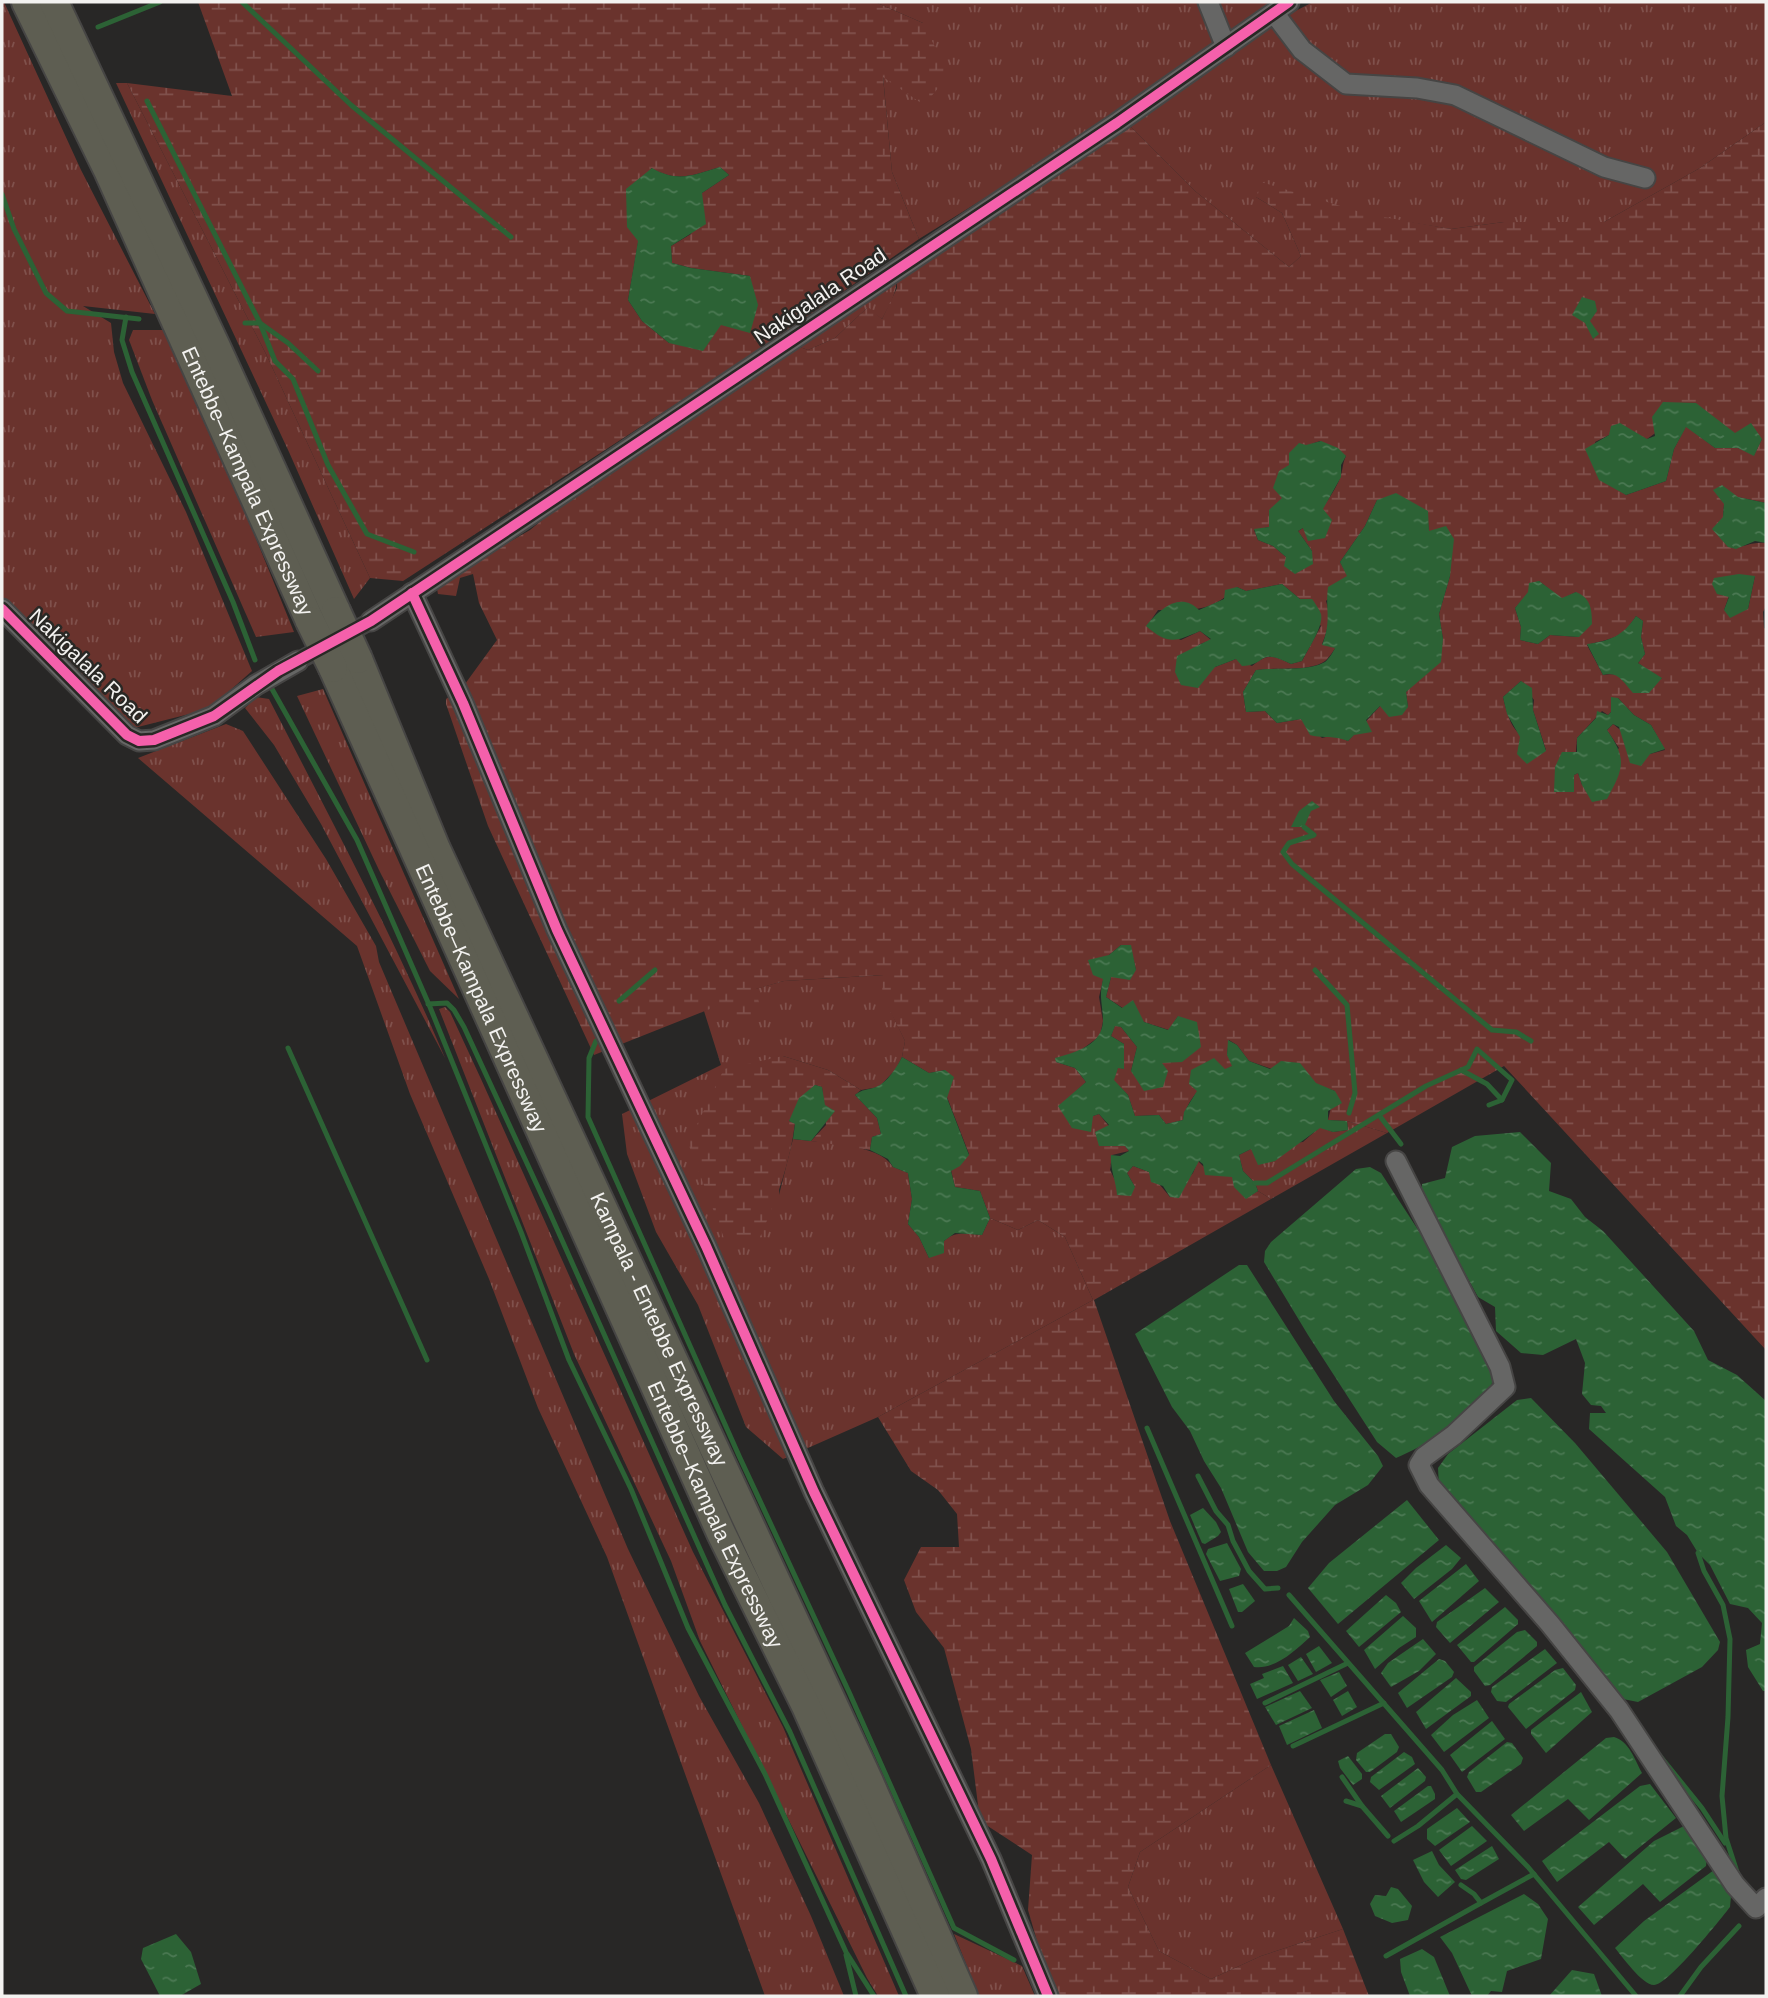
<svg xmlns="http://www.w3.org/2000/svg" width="1768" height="1998" font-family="Arial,sans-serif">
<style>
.grass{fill:url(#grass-tufts)}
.wetland{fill:url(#wetland-marsh);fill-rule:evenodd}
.water{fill:url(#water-ripples)}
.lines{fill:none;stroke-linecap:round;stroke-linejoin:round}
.stream{stroke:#2c6235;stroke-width:5}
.minor-tunnel{stroke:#464544;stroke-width:19;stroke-dasharray:19 10;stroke-linecap:butt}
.minor-casing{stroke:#464544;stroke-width:23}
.highway-casing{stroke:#464544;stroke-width:32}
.minor{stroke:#666665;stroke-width:19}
.highway{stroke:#5e5e52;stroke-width:28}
.highway-bridge-casing{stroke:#464544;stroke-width:32;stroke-linecap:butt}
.highway-bridge{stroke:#5e5e52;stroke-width:28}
.cycleway-casing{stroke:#292825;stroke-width:15}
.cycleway{stroke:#f560ab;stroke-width:10}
.labels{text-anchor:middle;stroke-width:5;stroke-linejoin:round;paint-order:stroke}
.street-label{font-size:21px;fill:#f3f2f0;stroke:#292825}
</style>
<defs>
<pattern id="grass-tufts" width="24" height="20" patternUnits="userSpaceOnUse" patternTransform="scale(1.75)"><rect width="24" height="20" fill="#6a332d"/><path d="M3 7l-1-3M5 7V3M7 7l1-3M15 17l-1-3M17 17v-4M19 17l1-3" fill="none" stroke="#80514c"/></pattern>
<pattern id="wetland-marsh" width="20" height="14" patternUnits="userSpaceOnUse" patternTransform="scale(1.75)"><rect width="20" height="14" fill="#6a332d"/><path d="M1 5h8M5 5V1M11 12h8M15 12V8" fill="none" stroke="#80514c"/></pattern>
<pattern id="water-ripples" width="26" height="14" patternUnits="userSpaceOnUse" patternTransform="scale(1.75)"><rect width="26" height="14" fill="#2c6235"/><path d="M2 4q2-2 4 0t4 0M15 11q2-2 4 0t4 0" fill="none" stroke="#4b7953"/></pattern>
</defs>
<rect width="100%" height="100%" fill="#282726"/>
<g class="grass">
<path d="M2,2H4L81,170L155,314L83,306L111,323L114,352L123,383L186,512L252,671L209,709L134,728L2,602Z"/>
<path d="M875,2H1297L1237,41L1313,2H1766V122L1700,168L1604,222H1504L1451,229L1256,197L1282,213L1301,256L1289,267L1195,191L1127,123L1202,77L1224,49L919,239L892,172L883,76L923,23Z"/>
<path d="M116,83H127L266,354L370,578L354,599L289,452Z"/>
<path d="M897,276C897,293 890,304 882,319L867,308L835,338L808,350L797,346Z"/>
<path d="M133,330H171L294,632L256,637L152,400L129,340Z"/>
<path d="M323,689L459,999L430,971L379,870L297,696Z"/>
<path d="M256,697L269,699C330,818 393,935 445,1058L321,824L274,745L245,708Z"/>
<path d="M226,724L243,731L326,859L376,946L379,962L628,1549L699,1696L759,1803L811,1916L844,1996H765L607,1557L538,1408L489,1279L410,1094L357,946L138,758Z"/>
<path d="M884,975L883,995L905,1041L902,1057L896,1069L879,1087L861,1090L828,1070L783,1056L779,1195L793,1139C820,1143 879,1143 893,1167L908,1173L912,1199L908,1224L919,1237L929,1258C950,1233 950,1232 982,1235L990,1218L1018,1230L1038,1220L1065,1237L1093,1300L878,1417L783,1459L746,1427L698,1305L656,1232L627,1154L622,1114L721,1065L704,1011L755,989L784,981Z"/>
<path d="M445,1007L450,1012L481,1079L693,1552L783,1727L899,1996H878L867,1978L700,1641L671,1561L574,1354L439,1009Z"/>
<path d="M1347,1121L1387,1133L1271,1199L1258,1191L1255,1183L1243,1171L1239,1155L1251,1149L1303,1142L1320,1127L1333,1132L1348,1130Z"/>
<path d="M1271,1765L1343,1929L1261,1956L1211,1979L1159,1951L1128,1887L1140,1852Z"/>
<path d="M954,1934L1022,1966L1035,1996H979Z"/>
</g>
<g class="wetland">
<path d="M198,2H875L923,23L949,75L924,105L883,77L892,172L919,239L753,354L403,581L370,578L266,354L127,83L232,96ZM720,167L729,175L702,193L691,234L671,246L672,263L691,268L750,276L669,343L642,321L628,300L651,168C678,183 693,175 720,167Z"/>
<path d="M1766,122V503L1738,497L1724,504L1723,517L1727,546C1742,550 1749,541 1766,543V606L1763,612L1764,628L1766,629V1350L1504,1066L1387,1133L1347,1121L1328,1120L1335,1091L1249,1061L1237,1045L1229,1040L1227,1054L1233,1066C1211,1075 1187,1096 1183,1120L1166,1124L1159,1115L1135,1116L1128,1095L1113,1080L1118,1067L1124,1069V1044L1111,1036L1115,1025L1121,1027L1137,1047L1131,1071L1161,1063L1178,1016L1169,1030L1144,1022L1106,997L1111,977L1136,970L1130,945H1121L1109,955L1099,997L1103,1021L1100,1036L1081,1050L1056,1062L1075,1068L1086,1082L1065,1101L1093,1116L1099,1114L1129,1151L1112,1155L1110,1170L1116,1182L1135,1187L1127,1173L1133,1166L1149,1172L1170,1197L1193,1173L1198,1161L1203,1166L1232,1176L1246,1198L1258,1191L1271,1199L1094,1300L1170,1521L1271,1765L1140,1852L1128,1887L1159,1951L1211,1979L1261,1956L1343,1929L1369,1996H1056L1046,1972L1028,1910L1032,1855L980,1821L971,1749L944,1648L916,1612L904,1580L921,1547H959L957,1514L938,1490L911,1471L878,1417L1093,1300L1065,1237L1038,1220L1018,1230L990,1218L980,1191L955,1187L951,1170L969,1154L947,1097L945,1070L929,1073L902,1057L905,1041L882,995L883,975L784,981L756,989L761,1012L744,1022L720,1005L594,1055L488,826L446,704V699L465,684L497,640L479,603L473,574L460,578L456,596L438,594L436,584L530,530L559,506L797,346L808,350L835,338L868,307L882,319L897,288V276L1127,123L1195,191L1289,267L1301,256L1282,213L1256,197L1261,182L1367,214L1451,229L1504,222H1604L1700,168ZM1696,404L1735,434L1762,439L1754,455L1738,448H1715L1686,426L1674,449L1666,481L1626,495L1616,488L1595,442L1609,435L1647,439ZM1320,441L1346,456C1342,464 1343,471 1340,478C1334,494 1313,524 1298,531L1312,551L1286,557L1273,546L1258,540L1254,530L1269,527C1273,516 1280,507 1283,496C1291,468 1286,452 1320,441ZM1377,500L1428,522L1429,531L1450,576L1439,614L1443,639L1406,692L1408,707L1381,705L1348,741L1334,735L1322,738L1301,719L1277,723L1265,711L1246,712L1243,692L1256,670C1276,667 1310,672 1325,661C1329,658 1333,651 1336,647L1322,644C1328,630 1331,616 1326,601L1348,576L1340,562L1365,526ZM1755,576L1748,609L1724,610L1729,596ZM1539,581L1562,599L1576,592L1579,637L1550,635L1538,644L1520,640L1521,627L1515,608ZM1282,584L1300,599L1321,626L1302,661L1291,664C1273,655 1268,653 1252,666L1236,659L1215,667L1198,645L1211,640L1200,631L1181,640L1147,626L1158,610C1193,610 1210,613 1237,587L1246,591ZM1636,616L1643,621L1641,637L1645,654L1638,663L1662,679C1648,678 1615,672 1603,675L1587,645C1611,638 1621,640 1636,616ZM1521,681L1534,700L1533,710L1546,750C1516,735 1511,731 1503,697ZM1611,698H1618L1634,715L1651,725L1665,750L1650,754L1613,724L1607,730L1619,748L1582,785L1578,773L1574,775L1577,738L1602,711L1608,715L1611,712Z"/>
<path d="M783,1056L828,1070L861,1090L855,1095L877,1118L881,1134L872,1137L870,1150L811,1141L826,1125L822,1087L815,1085L789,1121L795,1123C790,1164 776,1201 759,1239L724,1238L688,1143L724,1069Z"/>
</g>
<g class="water">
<path d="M720,167L729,175L702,193L706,224L671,246L672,263L691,268L750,276L758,305L750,333L721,325L703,351L669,343L642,321L628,300L638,241L627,227L626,189L652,168C678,183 693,175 720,167Z"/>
<path d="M1582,297L1595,301L1597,311L1590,321L1599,334L1593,339L1585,323L1572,315Z"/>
<path d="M1663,402L1696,403L1735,433L1751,423L1762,439L1754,456L1738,448H1715L1686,427L1674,449L1666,481L1626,495L1599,480L1585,449L1609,435L1611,426L1620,423L1647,439L1655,436L1652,417Z"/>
<path d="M1321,441L1338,448L1346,456L1341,465V477L1323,509L1332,520L1325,538L1308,541L1303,528L1298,531L1312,551L1313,564L1295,574L1284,566L1286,557L1273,546L1258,540L1254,529L1269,527V510L1282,498L1273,488L1279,471L1289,465V453L1299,443L1306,445Z"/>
<path d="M1722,485L1738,497L1766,503V543L1755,541L1736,549L1728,547L1712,529L1723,517L1724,504L1713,490Z"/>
<path d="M1396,493L1428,511L1429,531L1446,526L1454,539L1450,576L1439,614L1443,639L1441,662L1406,692L1408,707L1402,715L1389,717L1380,706L1366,720L1372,732L1354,735L1348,741C1332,735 1326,739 1310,735L1301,719L1277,723L1265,711L1246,712L1243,692L1256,670C1276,667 1308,672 1325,662C1329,659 1333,652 1335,648L1322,645C1332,620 1325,610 1328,587L1347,576L1340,562L1365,526L1377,500Z"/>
<path d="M1739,574L1755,576L1748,609L1730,618L1724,610L1729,597L1717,594L1712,584L1714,578Z"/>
<path d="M1539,581L1562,598L1576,592C1591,598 1592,610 1592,624L1579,637L1550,635L1538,644L1520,640L1521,627L1515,608L1528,592L1529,583Z"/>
<path d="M1282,584L1300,599H1312C1315,603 1319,609 1321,614C1324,626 1308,649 1302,661L1291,664C1257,647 1268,665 1242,666L1236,659L1215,667L1198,688L1181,685L1175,672L1177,656L1211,639L1200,631C1175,642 1168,645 1146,626C1160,609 1180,591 1199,610L1224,599L1225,590L1237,587L1246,591Z"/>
<path d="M1636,616L1643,621L1641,637L1645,654L1638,663L1662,678L1649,693H1633C1624,683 1618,670 1603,675L1587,644C1610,641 1623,636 1636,616Z"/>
<path d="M1521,681L1532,688L1533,710L1546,751L1527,764L1517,754L1520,737L1507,714L1503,697Z"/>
<path d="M1611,697L1618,698L1634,715L1651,725L1665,749L1650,754L1641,766L1630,763L1619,727L1613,724L1607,730C1628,760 1623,769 1607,799L1592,802L1582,785L1578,773L1574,775V792H1554L1555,767L1562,752H1577V738L1596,718L1597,711L1608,715L1611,712Z"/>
<path d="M1312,801L1320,807L1311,811L1304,827H1291L1299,811Z"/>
<path d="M1121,945H1131L1136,970L1130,980L1111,977L1106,997L1122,1008L1133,1000L1144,1022L1168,1030L1178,1016L1197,1022L1201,1047L1182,1062L1162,1063L1168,1071L1163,1087L1144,1091L1131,1071L1137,1047L1121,1027L1115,1026L1111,1036L1124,1044V1069L1118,1068L1114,1080L1128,1095L1135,1116L1159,1115L1166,1124L1183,1120L1184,1112L1197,1091L1189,1084L1191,1070L1214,1058L1225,1069L1232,1066L1227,1055L1228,1040L1237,1045L1249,1061L1270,1069L1281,1061L1300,1063L1316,1083L1335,1091L1342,1103L1328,1111V1120L1347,1121L1348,1130L1333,1132L1320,1128L1275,1161L1258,1165L1251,1149L1239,1155L1243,1171L1255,1183L1258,1191L1246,1199L1234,1187L1232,1177L1205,1175L1203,1164L1199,1161L1179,1198L1170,1197L1163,1186L1151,1182L1149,1172L1133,1166L1127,1173L1135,1187L1131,1196L1117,1195C1116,1181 1110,1170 1111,1155L1120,1156L1129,1151L1125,1146H1099L1095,1132L1109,1125L1099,1114L1093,1116L1091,1132L1072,1128L1058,1106L1086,1082L1075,1068L1056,1062L1055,1058C1076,1052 1104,1045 1103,1018C1102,1001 1099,997 1103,979L1093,975L1088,960L1109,955Z"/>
<path d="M902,1057L929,1073L945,1070L954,1077L947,1098L969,1155L960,1166L951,1171L955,1187L980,1191L990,1218L982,1235L955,1233L944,1241V1253L929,1258L919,1237L908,1224L912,1199L908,1173L893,1167L888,1159L870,1150L872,1137L881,1134L877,1118L855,1095C862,1089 868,1090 876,1087C887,1083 897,1067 902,1057Z"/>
<path d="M815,1085L822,1087L825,1105L835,1111L811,1141L793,1139L795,1124L789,1121L799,1098Z"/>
<path d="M1520,1132L1551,1163L1549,1191L1571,1199L1585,1217L1603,1231L1694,1331L1708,1360L1737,1375L1766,1401V1691H1763L1748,1667L1746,1650L1760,1644L1762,1623L1748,1608L1730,1604L1710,1565L1698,1553L1687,1535L1676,1526L1665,1497L1589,1429L1590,1413H1606L1601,1406L1591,1405L1582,1394L1585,1363L1576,1339L1543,1355L1521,1353L1496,1331L1495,1307L1478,1297L1422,1194V1184L1445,1178L1452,1147L1475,1136Z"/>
<path d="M1370,1167L1381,1173L1443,1268L1493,1375C1492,1380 1492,1387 1490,1391C1477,1417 1422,1447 1396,1458L1377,1442L1308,1335L1264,1262L1265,1251L1271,1242L1356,1169Z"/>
<path d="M1239,1265H1247L1334,1401L1378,1456L1383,1466L1368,1485L1335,1505L1302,1542L1286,1567L1277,1571H1264L1248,1552L1221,1488L1204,1461L1190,1431L1172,1407L1135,1334Z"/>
<path d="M1531,1398L1575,1443L1667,1552L1720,1642L1718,1650L1702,1667L1638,1702L1623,1699L1439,1486L1438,1468L1448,1454L1517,1400Z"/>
<path d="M1407,1500L1439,1540L1338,1624L1308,1588L1329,1563Z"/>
<path d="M1203,1508L1216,1522L1221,1532L1218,1536L1205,1544L1202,1543L1190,1515Z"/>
<path d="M1227,1543L1241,1569L1239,1576L1220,1581L1206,1554L1208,1549Z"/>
<path d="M1446,1545L1461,1558L1452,1569L1414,1599L1401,1583L1416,1568Z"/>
<path d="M1466,1564L1479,1581L1432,1622L1419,1601Z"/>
<path d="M1243,1584L1255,1601L1242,1612H1238L1229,1589Z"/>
<path d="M1485,1588L1499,1602L1450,1643L1436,1627L1437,1622Z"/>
<path d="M1386,1595L1396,1603L1401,1612L1359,1647L1346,1631Z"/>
<path d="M1505,1607L1518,1620V1624L1474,1662H1471L1457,1645Z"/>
<path d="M1403,1616L1416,1628V1637L1399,1648L1375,1669L1364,1650Z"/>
<path d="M1294,1618L1308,1631L1310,1637C1296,1650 1275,1670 1254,1667L1245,1653L1289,1626Z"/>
<path d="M1525,1630L1537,1642V1646L1490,1685L1485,1686L1474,1671V1667L1517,1632Z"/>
<path d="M1423,1639L1436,1654L1419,1671L1391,1687L1381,1673L1388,1663Z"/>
<path d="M1319,1646L1332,1663L1316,1672L1306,1654Z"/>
<path d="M1545,1649L1557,1663L1506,1702L1497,1701L1491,1692L1492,1687Z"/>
<path d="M1301,1657L1313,1674L1298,1681L1288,1665Z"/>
<path d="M1439,1659L1445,1661L1454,1672L1452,1677L1407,1708L1398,1693Z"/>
<path d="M1283,1666L1293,1683L1257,1699L1250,1684L1264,1678L1262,1674Z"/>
<path d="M1563,1668L1576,1685L1575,1690L1526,1729L1508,1707L1509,1704L1555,1670Z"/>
<path d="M1339,1672L1347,1686L1331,1697L1320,1680Z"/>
<path d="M1456,1678L1471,1692V1696L1426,1729L1416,1712Z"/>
<path d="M1300,1691L1312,1708L1276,1725L1265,1707Z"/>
<path d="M1348,1691L1357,1707L1342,1716L1333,1700Z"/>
<path d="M1581,1692L1592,1712L1546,1753L1531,1734V1730Z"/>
<path d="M1477,1700L1489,1718L1444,1752L1431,1735L1453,1715Z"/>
<path d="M1314,1710L1322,1728L1287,1745L1279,1726Z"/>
<path d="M1492,1721L1505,1739L1462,1772L1450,1755Z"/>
<path d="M1385,1734H1391L1399,1747L1397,1752L1370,1772H1366L1356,1760L1357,1753Z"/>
<path d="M1614,1737C1629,1741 1635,1760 1642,1773L1589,1820L1568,1799L1524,1831L1511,1815L1606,1738Z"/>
<path d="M1507,1742L1512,1743L1523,1758L1521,1764L1481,1792H1476L1467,1777L1469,1772Z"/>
<path d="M1404,1752L1412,1757L1415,1764L1379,1790L1370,1782L1371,1777Z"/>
<path d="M1348,1756L1362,1774V1779L1353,1785L1340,1768L1338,1761Z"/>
<path d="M1418,1768L1426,1777L1425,1781L1390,1808L1381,1796Z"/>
<path d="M1650,1784L1676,1818L1625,1859L1609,1842L1557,1882L1542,1861L1640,1786Z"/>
<path d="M1428,1786H1431L1435,1794V1799L1401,1822L1394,1811Z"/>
<path d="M1457,1808L1470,1822L1435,1846L1427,1839V1829Z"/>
<path d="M1472,1826L1487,1841L1451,1866L1439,1850Z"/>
<path d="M1684,1826L1707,1857L1706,1866L1660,1902L1643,1884L1594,1925L1578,1907L1654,1841Z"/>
<path d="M1492,1846L1499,1859L1466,1880L1461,1879L1455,1870Z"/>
<path d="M1432,1851L1439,1865L1455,1882L1438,1897L1424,1882L1413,1860Z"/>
<path d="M1714,1870L1731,1896L1730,1907C1720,1920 1668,1985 1654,1985C1642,1985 1622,1956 1615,1948L1644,1921Z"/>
<path d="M1391,1887L1398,1889L1412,1906L1408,1920L1392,1923L1375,1916L1370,1904L1375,1895L1386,1896Z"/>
<path d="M1524,1894L1538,1904L1548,1919L1541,1959L1507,1971L1502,1992L1491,1991L1487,1996H1472L1452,1953L1440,1937Z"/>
<path d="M176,1934L191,1952L201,1984L180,1996H160L141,1959L143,1948Z"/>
<path d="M1422,1949L1434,1957L1450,1996H1410L1401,1972L1400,1959Z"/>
<path d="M1572,1970L1594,1974L1602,1996H1549Z"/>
</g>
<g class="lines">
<g class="stream">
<path d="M242,2L351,105L511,237"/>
<path d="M98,27L160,2"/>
<path d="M147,101L260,323L275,361L293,379L328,465L367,534L414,552"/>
<path d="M2,194L14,229L46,293L67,311L139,319"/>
<path d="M126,317L122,340L132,372L233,602L255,660"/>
<path d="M245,323H260L288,343L318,371"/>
<path d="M272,689L357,840L430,1007L521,1232L569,1360L631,1489L688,1628L765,1774L846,1952L874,1996"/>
<path d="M1304,827L1314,835L1289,843L1283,852L1292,864L1492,1030L1516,1032L1531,1041"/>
<path d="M1315,970L1347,1005L1355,1093L1349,1113"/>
<path d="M619,1001L655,970"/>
<path d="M428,1004L447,1003L454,1010L464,1027L549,1211L725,1605L790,1732L906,1996"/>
<path d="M596,1041L589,1058L588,1117L740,1458L849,1692L954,1928L1014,1960"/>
<path d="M288,1048L427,1360"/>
<path d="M1461,1070L1487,1084L1502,1100L1489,1105"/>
<path d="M1379,1115L1401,1144"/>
<path d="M1255,1183H1267L1426,1086L1468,1067L1477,1049L1512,1080L1502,1100"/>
<path d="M1147,1428L1232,1626"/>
<path d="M1198,1476L1216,1511L1228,1525L1233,1541L1249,1571L1265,1589L1278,1588"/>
<path d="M1698,1553L1704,1571L1723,1605L1730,1639L1728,1717L1722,1796L1726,1838L1738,1875"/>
<path d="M1289,1595L1442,1770L1457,1794L1528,1867L1636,1996"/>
<path d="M1265,1703L1348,1663"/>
<path d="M1293,1746L1384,1703"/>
<path d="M1660,1756L1702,1808L1725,1843"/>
<path d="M1342,1777L1362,1806L1388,1836"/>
<path d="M1346,1801L1362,1806"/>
<path d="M1394,1841L1418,1826L1457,1794"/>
<path d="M1461,1885L1474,1894L1481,1903L1534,1874"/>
<path d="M846,1955L856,1996"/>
<path d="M1386,1956L1481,1903"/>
<path d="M1680,1996L1701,1967L1739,1926"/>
</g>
<path class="minor-tunnel" d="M298,661L371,621"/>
<g class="minor-casing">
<g id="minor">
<path d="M1208,2L1226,47"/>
<path d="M1274,13L1302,50L1346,84L1417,88L1455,95L1604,167L1645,178"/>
<path d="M412,593L463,703L557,930L706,1246L814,1492L991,1859L1048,1996"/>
<path d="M2,609L127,735L139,741L154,740L214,716L256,685L298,661"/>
<path d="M371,621L1117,123L1289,2"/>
<path d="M1396,1161L1500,1367L1505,1387L1454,1435L1424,1457L1419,1465L1429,1485L1550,1624L1619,1710L1735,1885L1756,1908L1766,1898"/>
</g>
</g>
<g class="highway-casing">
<g id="highway">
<path id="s1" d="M26,2L108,170L310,621"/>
<path d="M54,2L216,347L336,611"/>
<path id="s2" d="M358,659L436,849L869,1782L963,1996"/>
<path id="s3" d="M333,668L721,1533L806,1706L935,1996"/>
</g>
</g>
<use href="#minor" class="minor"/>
<use href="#highway" class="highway"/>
<g class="highway-bridge-casing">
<g id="highway-bridge">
<path d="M336,611L358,659"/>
<path d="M310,621L333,668"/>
</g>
</g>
<use href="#highway-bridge" class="highway-bridge"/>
<g class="cycleway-casing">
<g id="cycleway">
<path d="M412,593L463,703L557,930L706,1246L814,1492L991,1859L1048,1996"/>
<path d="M2,609L127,735L139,741L154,740L214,716L278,671L371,621L1117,123L1289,2"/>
</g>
</g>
<use href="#cycleway" class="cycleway"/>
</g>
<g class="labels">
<g class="street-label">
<text transform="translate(820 296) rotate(-34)" y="7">Nakigalala Road</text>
<text dy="7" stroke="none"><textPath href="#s1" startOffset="528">Entebbe–Kampala Expressway</textPath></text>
<text transform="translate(88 666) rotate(44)" y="7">Nakigalala Road</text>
<text dy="7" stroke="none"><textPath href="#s3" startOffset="362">Entebbe–Kampala Expressway</textPath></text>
<text dy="7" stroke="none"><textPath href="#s2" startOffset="735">Kampala - Entebbe Expressway</textPath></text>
<text dy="7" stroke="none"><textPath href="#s3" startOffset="929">Entebbe–Kampala Expressway</textPath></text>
</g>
</g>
<rect width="1768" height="1998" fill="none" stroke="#f3f2f0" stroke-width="7"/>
</svg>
